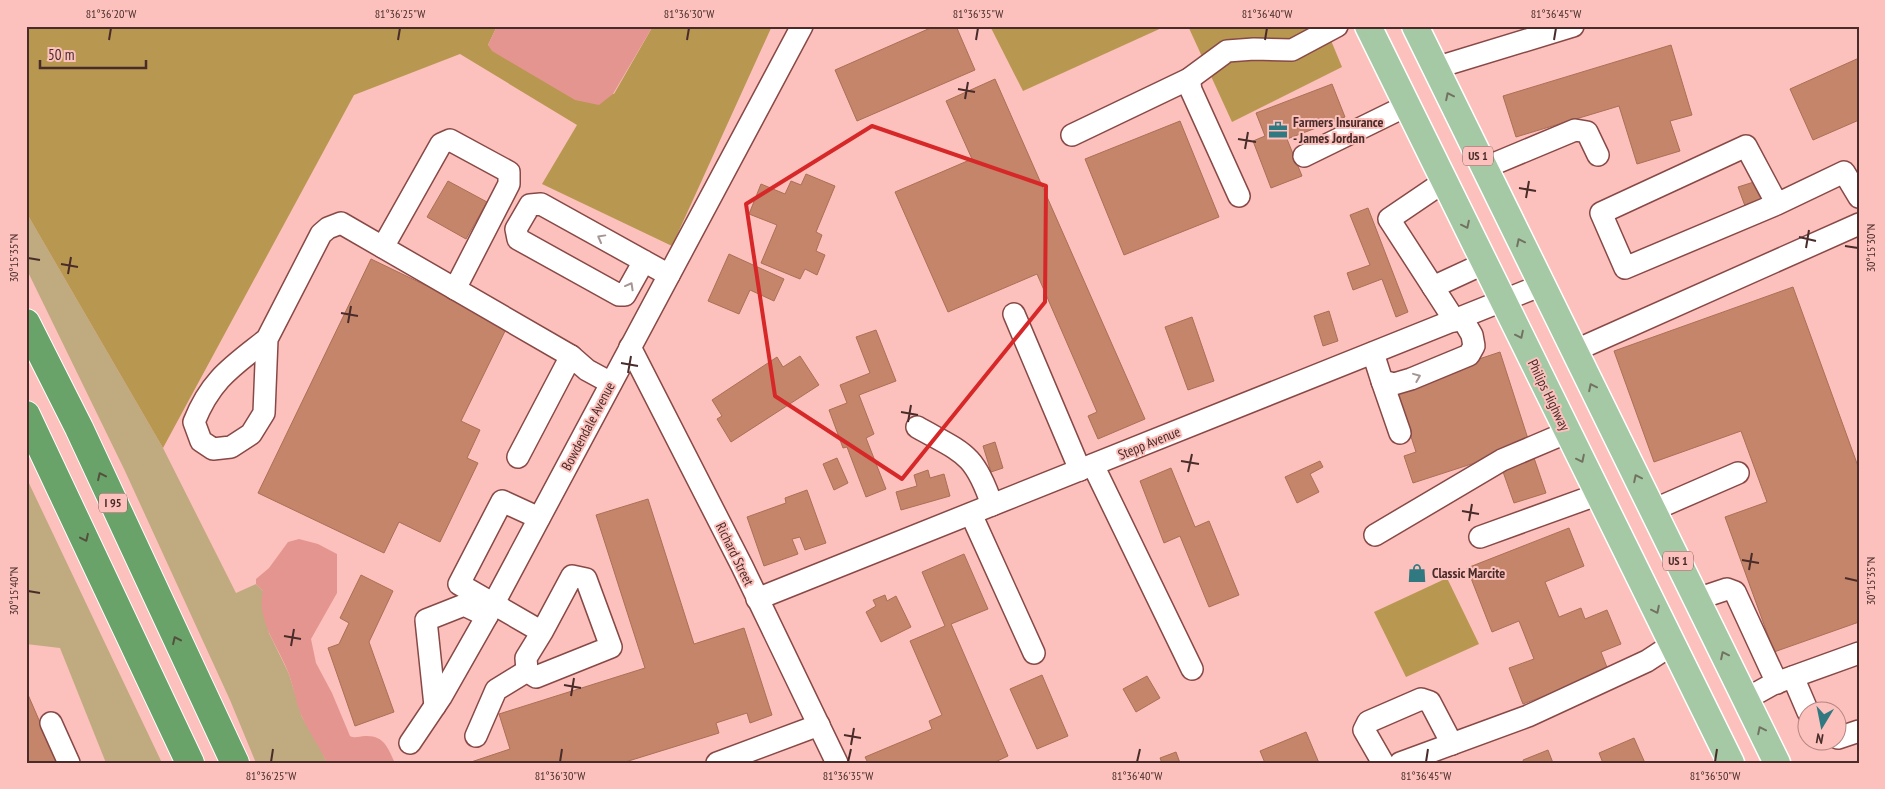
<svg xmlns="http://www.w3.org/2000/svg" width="1885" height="789" font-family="'PT Sans Narrow',sans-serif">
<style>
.green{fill:#c0aa7f}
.forest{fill:#b89750}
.water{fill:#e59590}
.building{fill:#c4856a;stroke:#ac6f55}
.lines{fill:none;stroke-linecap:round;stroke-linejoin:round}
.minor-casing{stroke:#884946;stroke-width:24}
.major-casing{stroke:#fff;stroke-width:29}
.highway-casing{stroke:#fff;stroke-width:30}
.minor{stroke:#fff;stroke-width:21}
.major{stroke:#a5c8a5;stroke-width:26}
.highway{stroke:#69a369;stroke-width:28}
.oneway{stroke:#727261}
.oneway2{stroke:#a49694}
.oneway3{stroke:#53503d}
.marked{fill:none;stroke:#d62828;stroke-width:4;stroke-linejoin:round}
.ticks{fill:none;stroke:#492c2a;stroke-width:2}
.labels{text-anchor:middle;stroke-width:4;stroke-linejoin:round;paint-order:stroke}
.shield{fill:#fcc1bc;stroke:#7f5956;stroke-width:1}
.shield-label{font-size:12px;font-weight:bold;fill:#492c2a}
.poi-label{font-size:14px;font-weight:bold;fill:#492c2a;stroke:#fcc1bc;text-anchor:start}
.street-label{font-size:14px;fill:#492c2a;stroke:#fcc1bc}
.neatline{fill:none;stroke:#492c2a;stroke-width:2}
.ticks-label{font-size:12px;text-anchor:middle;fill:#492c2a}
</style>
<rect width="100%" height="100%" fill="#fcc1bc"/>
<g class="green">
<path d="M26,212L163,448L236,593L256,584L263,591L269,633L289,674L302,717L319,745L327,763H256L230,700L125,471L26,268Z"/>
<path d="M26,477L162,763H106L60,648L26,644Z"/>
</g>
<g class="forest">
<path d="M26,26H497L488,45L614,94L653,26H772L672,246L542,184L577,125L460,54L354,95L163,448L26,212Z"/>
<path d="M990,26H1166L1023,91Z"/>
<path d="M1188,26H1325L1342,67L1232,122Z"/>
<path d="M1447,578L1479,644L1406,677L1374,612Z"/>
</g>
<g class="water">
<path d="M497,26H653L613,94L599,105L575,100L492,51L488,45Z"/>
<path d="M299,539L318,544L337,554V593L311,639L316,663L332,693L350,736C356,739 359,736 365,736C384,735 388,748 395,763H327C320,747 310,734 303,719C296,704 294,689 289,674C279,647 256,621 263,591L256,584V579L269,568L288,542Z"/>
</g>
<g class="building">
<path d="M935,26H956L975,70L857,121L835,70Z"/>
<path d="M1671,45L1692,115L1670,121L1680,151L1637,164L1619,106L1516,137L1503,96Z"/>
<path d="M1859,58V120L1813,140L1790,89Z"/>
<path d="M995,79L1145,419L1098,439L1088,416L1097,412L1037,274L948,312L895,192L972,159L946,101Z"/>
<path d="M1332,84L1345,117L1287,139L1302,176L1271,188L1253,141L1265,136L1256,113Z"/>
<path d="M1180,121L1219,217L1124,255L1085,159Z"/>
<path d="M806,174L835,186L816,232L822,235L816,251L825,255L817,275L805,269L800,279L761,263L777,225L749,214L761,184L785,194L791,181L801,185Z"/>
<path d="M448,181L487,202L466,239L427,217Z"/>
<path d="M1757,181L1764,200L1745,206L1738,187Z"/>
<path d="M1368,208L1408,312L1396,317L1382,279L1353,290L1347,273L1370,265L1350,215Z"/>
<path d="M729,254L784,279L774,301L750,290L739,314L708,301Z"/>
<path d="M371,259L508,325L461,421L480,430L467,458L478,463L440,542L399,522L384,553L258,493Z"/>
<path d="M1793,287L1859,469V622L1774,652L1725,517L1767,502L1741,431L1654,462L1614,351Z"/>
<path d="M1329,311L1338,341L1323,346L1314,316Z"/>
<path d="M1192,317L1214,381L1188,390L1165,327Z"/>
<path d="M876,330L896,381L859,395L874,434L866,438L886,489L866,497L847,447L843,448L829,410L847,403L840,385L870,373L856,337Z"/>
<path d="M1500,352L1530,445L1413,483L1404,456L1416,452L1395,387Z"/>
<path d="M800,356L819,385L731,442L717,419L722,416L712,400L777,357L783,367Z"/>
<path d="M995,442L1003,468L991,472L983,446Z"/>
<path d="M1533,455L1546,493L1514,503L1501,466Z"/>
<path d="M837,458L848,483L834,490L823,464Z"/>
<path d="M1320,461L1323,467L1310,474L1319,492L1297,503L1285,477Z"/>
<path d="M1171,468L1195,527L1209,521L1239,595L1209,607L1180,536L1164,543L1140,481Z"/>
<path d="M928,470L930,478L944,474L950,496L901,510L896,492L917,486L914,475Z"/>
<path d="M807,490L826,543L805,550L800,537L792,539L798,554L764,566L747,517L786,503L785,498Z"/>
<path d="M648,499L694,644L744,628L772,715L750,723L747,713L716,723L719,733L622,763H468L510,749L499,714L645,668L596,515Z"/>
<path d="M1569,528L1584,566L1545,582L1559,617L1581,608L1585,619L1607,610L1621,644L1601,652L1610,675L1591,678L1523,704L1509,668L1534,659L1519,621L1492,632L1467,568Z"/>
<path d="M964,554L988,609L951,624L1008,756L993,763H868L865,757L932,729L929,721L942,715L910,641L945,626L922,572Z"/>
<path d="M361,575L393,591L369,642L394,712L355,726L328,648L339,644L349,623L340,618Z"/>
<path d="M885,595L887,601L896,596L911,627L881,642L866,612L876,606L873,600Z"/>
<path d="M1042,675L1068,736L1037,749L1010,689Z"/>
<path d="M1147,676L1160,698L1136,712L1123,689Z"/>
<path d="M26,690L42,727L57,763H26Z"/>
<path d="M1306,732L1319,763H1265L1260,751Z"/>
<path d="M1634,738L1645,763H1603L1599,753Z"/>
<path d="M1548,750L1553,763H1524L1523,760Z"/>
<path d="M1176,752L1180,763H1162L1160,758Z"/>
</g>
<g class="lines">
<g class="minor-casing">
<g id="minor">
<path d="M1435,68L1573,26"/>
<path d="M1189,79L1191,90L1239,196"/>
<path d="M1072,135L1189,79L1227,51L1254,49L1292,50L1337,26"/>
<path d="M1304,156L1408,105"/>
<path d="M1484,168L1575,130L1587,132L1598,155"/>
<path d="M1445,181L1389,219L1455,321"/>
<path d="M1777,204L1746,146L1601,213L1625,268L1777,204L1844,172L1859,197"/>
<path d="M383,247L441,144L450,140L509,172V184L455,289"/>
<path d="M644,261L625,295H619L518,239L516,229L530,205L541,204L669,275"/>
<path d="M1433,287L1485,263"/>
<path d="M1014,314L1080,470"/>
<path d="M267,339C233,366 211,379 194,422L201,441L213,449L231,447L251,434L264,413L267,339L321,234L328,228L341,223L571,356"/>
<path d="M630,347L742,566L837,763"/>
<path d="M1574,351L1859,224"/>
<path d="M1373,353L1382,381L1394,384L1411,379L1469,355L1474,346L1472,335L1462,318"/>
<path d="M1382,381L1400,433"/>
<path d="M917,427C963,453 974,452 992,505"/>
<path d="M518,457L571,356L587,370L611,383"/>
<path d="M1093,465L1192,669"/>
<path d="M1653,510L1738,473"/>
<path d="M971,514L1034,653"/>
<path d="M539,518L502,501L459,584L542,632L526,658L527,671L536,677L611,647L586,579L572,576L542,632"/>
<path d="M1375,535L1502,460L1568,432"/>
<path d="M1480,537L1599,494"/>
<path d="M757,599L1542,285"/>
<path d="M1697,599L1727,589L1735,592L1777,683"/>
<path d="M1793,677L1808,712"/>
<path d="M1746,699L1773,684L1859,653"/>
<path d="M435,706L426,620L464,605L487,616"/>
<path d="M51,723L69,763"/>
<path d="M476,736L496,690L527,671"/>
<path d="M1838,738L1859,731"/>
<path d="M410,743L441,697L487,616L802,26"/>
<path d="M717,763L819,725"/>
<path d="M1383,763L1364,730L1368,722L1421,699L1430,702L1452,744"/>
<path d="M1400,763L1528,716L1647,661L1673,644"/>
</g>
</g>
<g class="major-casing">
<g id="major">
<path d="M1368,26L1731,763"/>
<path d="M1415,26L1777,763"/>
</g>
</g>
<g class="highway-casing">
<g id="highway">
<path d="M26,323L79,428L235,763"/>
<path d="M26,415L190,763"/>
</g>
</g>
<use href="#minor" class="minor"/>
<use href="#major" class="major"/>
<use href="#highway" class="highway"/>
</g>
<defs><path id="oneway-chevron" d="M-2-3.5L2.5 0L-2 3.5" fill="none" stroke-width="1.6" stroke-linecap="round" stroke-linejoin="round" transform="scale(1.25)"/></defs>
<g class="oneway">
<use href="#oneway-chevron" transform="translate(1449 96) rotate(-116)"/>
<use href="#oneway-chevron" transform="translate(1466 225) rotate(64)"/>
<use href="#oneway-chevron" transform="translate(1520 242) rotate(-116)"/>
<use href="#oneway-chevron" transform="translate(1520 335) rotate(64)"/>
<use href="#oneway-chevron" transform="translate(1592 387) rotate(-116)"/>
<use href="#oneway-chevron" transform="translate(1581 459) rotate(64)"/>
<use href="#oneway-chevron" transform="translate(1637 478) rotate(-116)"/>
<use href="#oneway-chevron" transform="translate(1656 610) rotate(64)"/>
<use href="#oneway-chevron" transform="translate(1724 655) rotate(-116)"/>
<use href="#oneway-chevron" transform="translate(1761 730) rotate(-116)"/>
</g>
<g class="oneway2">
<use href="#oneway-chevron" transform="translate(601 238) rotate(-151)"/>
<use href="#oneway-chevron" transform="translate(630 286) rotate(-61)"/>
<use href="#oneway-chevron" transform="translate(1417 377) rotate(-22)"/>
</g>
<g class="oneway3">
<use href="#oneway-chevron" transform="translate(101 476) rotate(-115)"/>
<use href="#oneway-chevron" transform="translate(85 538) rotate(65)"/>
<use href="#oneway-chevron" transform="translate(176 640) rotate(-115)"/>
</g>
<path class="marked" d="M872,126L1046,186L1045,302L902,479L775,396L746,204Z"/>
<path class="ticks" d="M109,40L111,28M398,40L400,28M687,40L689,28M976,40L978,28M1265,40L1267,28M1554,40L1556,28M958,89L975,92M965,99L968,82M1238,139L1256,142M1245,149L1248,132M1519,188L1536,191M1526,198L1529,181M1799,237L1816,241M1845,246L1858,248M1806,248L1809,230M28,258L40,260M61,264L78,267M68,274L71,257M341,313L358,316M348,323L351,306M621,363L638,366M628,373L631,356M901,412L918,415M908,422L911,405M1181,461L1199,464M1188,472L1192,454M1462,511L1479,514M1469,521L1472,504M1742,560L1759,563M1749,570L1752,553M1845,578L1858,581M28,591L40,593M284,636L301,639M291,646L294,629M564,685L581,688M571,696L574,678M844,735L861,738M851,745L854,728M271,762L273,749M560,762L562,749M848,762L851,749M1137,762L1140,749M1426,762L1428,749M1715,762L1717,749"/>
<defs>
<g id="office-bare" transform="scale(1.5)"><path d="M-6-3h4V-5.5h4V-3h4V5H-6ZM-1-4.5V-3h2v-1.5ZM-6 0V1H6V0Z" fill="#317980" stroke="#fcc1bc" stroke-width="2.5" paint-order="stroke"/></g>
<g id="shop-bare" transform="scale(1.5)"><path d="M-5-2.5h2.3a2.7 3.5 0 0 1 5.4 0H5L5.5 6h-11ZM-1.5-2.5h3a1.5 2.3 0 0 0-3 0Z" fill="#317980" stroke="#fcc1bc" stroke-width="2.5" paint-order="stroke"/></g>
</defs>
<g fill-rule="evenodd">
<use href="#office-bare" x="1278" y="130"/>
<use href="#shop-bare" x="1417" y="573"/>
</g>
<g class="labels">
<g class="shield">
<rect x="1463" y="146.5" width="30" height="19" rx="4"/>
<rect x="99" y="493.5" width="28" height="19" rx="4"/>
<rect x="1663" y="551.5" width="30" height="19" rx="4"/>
</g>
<g class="shield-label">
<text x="1478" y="160">US 1</text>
<text x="113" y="507">I 95</text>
<text x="1678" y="565">US 1</text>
</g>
<g class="poi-label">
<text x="1293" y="127">Farmers Insurance<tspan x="1293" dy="16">- James Jordan</tspan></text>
<text x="1432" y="578">Classic Marcite</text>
</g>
<g class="street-label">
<text transform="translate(1549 395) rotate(64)" y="5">Philips Highway</text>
<text transform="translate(588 426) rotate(-62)" y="5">Bowdendale Avenue</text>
<text transform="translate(1149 443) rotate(-22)" y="5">Stepp Avenue</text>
<text transform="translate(735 554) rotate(64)" y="5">Richard Street</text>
</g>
</g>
<rect width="1885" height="789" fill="none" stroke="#fcc1bc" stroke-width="55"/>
<g transform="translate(1822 726) rotate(190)"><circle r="24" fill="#fcc1bc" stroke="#b48582"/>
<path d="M0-4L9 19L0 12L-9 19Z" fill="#317980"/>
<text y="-8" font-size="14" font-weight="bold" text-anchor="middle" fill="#492c2a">N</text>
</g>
<path d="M40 60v8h106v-8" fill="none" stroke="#492c2a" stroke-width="2.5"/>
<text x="48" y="60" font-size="15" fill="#492c2a" stroke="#fcc1bc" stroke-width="4" paint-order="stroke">50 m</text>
<rect x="28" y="28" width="1830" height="734" class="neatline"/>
<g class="ticks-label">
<text x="111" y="18">81°36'20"W</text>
<text x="400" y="18">81°36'25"W</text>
<text x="689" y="18">81°36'30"W</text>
<text x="978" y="18">81°36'35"W</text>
<text x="1267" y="18">81°36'40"W</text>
<text x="1556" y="18">81°36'45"W</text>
<text transform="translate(1871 248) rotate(-90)" y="4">30°15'30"N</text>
<text transform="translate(14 258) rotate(-90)" y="4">30°15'35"N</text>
<text transform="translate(1871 581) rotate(-90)" y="4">30°15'35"N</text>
<text transform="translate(14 591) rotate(-90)" y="4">30°15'40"N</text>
<text x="271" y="780">81°36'25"W</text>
<text x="560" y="780">81°36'30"W</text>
<text x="848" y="780">81°36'35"W</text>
<text x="1137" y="780">81°36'40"W</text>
<text x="1426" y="780">81°36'45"W</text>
<text x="1715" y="780">81°36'50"W</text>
</g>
</svg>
